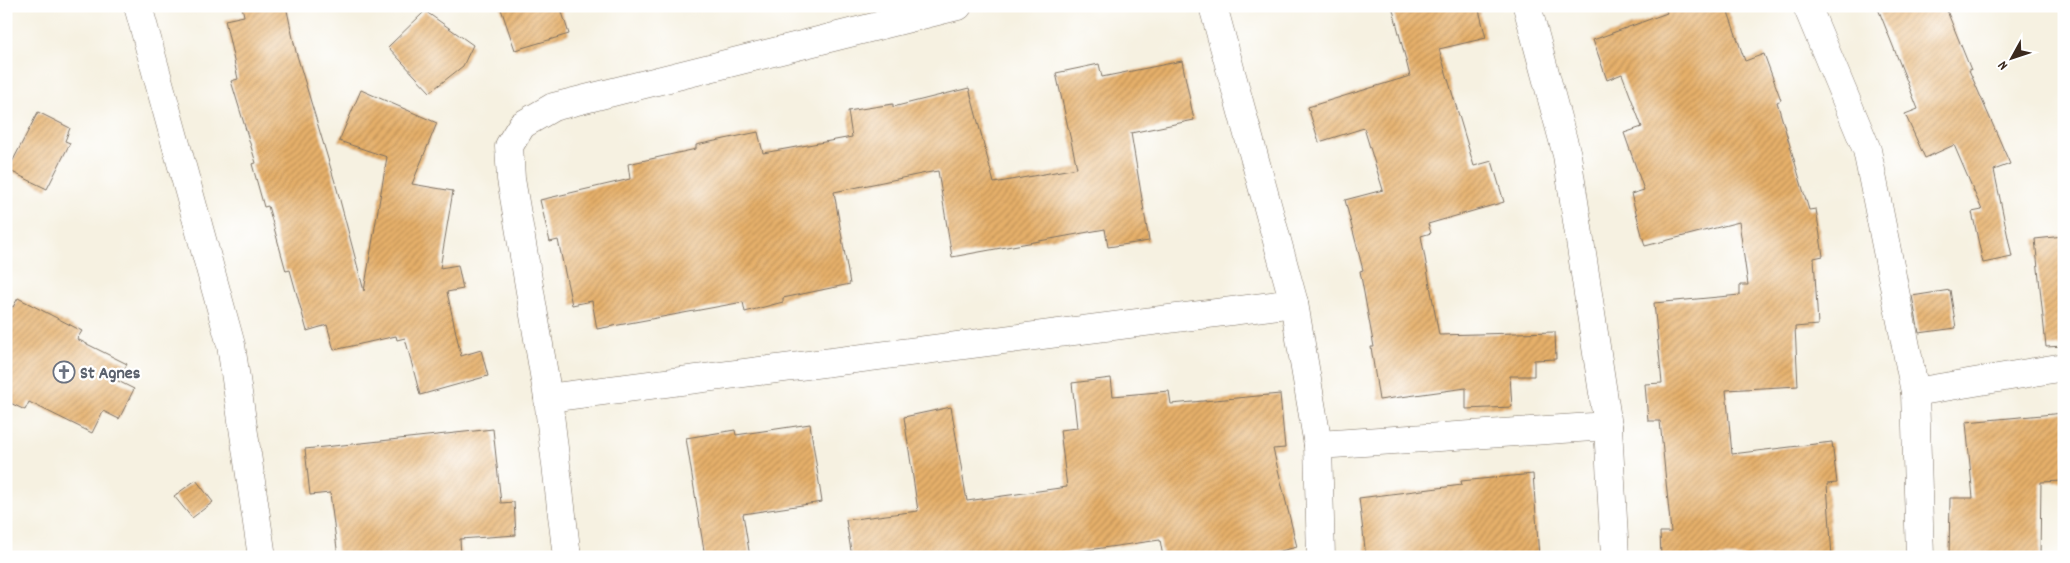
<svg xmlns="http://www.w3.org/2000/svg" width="2070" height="563" font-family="Dekko,sans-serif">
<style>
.building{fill:url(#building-hatch)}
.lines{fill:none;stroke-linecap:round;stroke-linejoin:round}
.minor-casing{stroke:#7c7062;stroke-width:29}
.tertiary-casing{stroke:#7c7062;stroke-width:29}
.minor{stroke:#fff;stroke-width:28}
.tertiary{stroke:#fff;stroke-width:28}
.labels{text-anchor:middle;stroke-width:4.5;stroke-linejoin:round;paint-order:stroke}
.worship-label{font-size:18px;font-weight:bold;fill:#5b616d;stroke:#fff;text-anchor:start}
</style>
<defs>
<pattern id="building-hatch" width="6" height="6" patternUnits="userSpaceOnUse" patternTransform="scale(1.25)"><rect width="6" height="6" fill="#e6b06a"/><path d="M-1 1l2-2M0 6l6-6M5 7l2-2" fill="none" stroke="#bc8f57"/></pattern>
</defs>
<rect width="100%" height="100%" fill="#fff"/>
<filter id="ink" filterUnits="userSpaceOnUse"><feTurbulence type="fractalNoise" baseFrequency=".02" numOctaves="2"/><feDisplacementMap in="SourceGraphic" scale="10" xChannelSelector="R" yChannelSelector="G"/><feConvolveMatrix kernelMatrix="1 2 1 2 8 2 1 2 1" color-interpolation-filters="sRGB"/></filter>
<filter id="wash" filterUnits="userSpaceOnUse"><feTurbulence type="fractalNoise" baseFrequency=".0096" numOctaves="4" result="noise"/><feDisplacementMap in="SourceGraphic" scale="20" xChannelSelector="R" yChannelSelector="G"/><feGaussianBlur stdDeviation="1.12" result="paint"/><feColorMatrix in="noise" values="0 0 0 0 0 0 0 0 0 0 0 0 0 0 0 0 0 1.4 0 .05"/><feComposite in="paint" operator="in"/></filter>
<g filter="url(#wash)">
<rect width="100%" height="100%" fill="#f6f1e1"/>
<g id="blocks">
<g class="building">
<path d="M242,6H286L296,52L337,189L364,291L387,157L339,141L361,90L437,123L412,184L453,191L440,268L458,265L463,289L447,292L461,356L481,350L488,376L420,395L405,338L397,340L396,336L334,350L327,325L307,331L290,270L286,271L268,206L264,207L252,164L256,163L231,81L238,79L225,20L244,16Z"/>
<path d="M500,6H560L569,34L515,50Z"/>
<path d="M1392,6H1478L1486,38L1439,49L1474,166L1492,161L1504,202L1428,224L1431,233L1421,236L1439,335L1555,332L1556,359L1534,360V376H1510L1512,407L1466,409V388L1379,400L1371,347H1374L1360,271L1363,270L1345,200L1383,190L1364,128L1319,142L1308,107L1410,76Z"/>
<path d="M1664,6H1726L1745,61L1764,54L1781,100L1777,102L1809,210L1816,209L1823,256L1814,258L1818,325L1795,327L1798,386L1726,390L1732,454L1832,442L1837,483L1827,484L1832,557H1661L1660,532H1671L1660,421H1648L1645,384L1662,383L1654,303L1740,295V285H1748L1739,222L1645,246L1631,194L1644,190L1624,133L1642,127L1622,74L1607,80L1593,40L1667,13Z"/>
<path d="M1877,6H1945L1971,70H1969L2010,164L1994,170L2012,257L1983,263L1972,212L1982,210L1954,145L1925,158L1905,114L1918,109Z"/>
<path d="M425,11L473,45L463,66L430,92L388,47Z"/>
<path d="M1182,61L1194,120L1131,133L1149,241L1108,247L1105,229L952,257L938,171L926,173L834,192L850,284L783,298V302L745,312L743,302L597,329L592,301L572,305L558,240L550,242L540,200L630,179L628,164L696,149V145L758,132L763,153L852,137L848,111L893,104V107L969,88L994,183L1077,168L1056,73L1099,64L1102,77Z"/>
<path d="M38,112L70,128L65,141L70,143L47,189L8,170Z"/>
<path d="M2064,236V346L2046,347L2035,239Z"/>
<path d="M1950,290L1956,328L1919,333L1912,296Z"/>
<path d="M18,298L82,331L77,339L127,364L118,381L134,389L119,419L103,411L92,433L29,402L25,410L6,401V303L13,307Z"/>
<path d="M1111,378L1113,396L1169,391L1171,404L1280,394L1285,448L1273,449L1297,547L1256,557H1163L1160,540L1037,557H852L846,520L918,511L904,417L951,407L967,501L1067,487L1060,430L1077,428L1072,383Z"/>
<path d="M2064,413V481L2041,482L2040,557H1949L1950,498H1973L1966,422Z"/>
<path d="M810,424L822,502L743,514L750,557H705L686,438L735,430L736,435Z"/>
<path d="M493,429L501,503L514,502L516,535L460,539L461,557H338L330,493L310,495L305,449Z"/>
<path d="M1533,474L1539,557H1366L1359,498L1462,485L1461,481Z"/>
<path d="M196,480L213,502L192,518L174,496Z"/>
</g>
</g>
</g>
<g filter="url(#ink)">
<use href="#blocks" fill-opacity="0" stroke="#7c7062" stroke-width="1"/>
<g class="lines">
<g class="minor-casing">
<g id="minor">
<path d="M1213,6L1294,303L1318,445L1321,557"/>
<path d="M1527,6L1567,155L1608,426L1615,557"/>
<path d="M1807,6L1867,150L1915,392L1920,557"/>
<path d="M1915,392L2064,367"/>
<path d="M548,398L1294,303"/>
<path d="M1318,445L1608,426"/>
<path d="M567,557L548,398L511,179L509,146L522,125L553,107L958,6"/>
</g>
</g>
<g class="tertiary-casing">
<path id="tertiary" d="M138,6L231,345L262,557"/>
</g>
<use href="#minor" class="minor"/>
<use href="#tertiary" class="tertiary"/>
</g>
</g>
<defs>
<g id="church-ring" transform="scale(1.125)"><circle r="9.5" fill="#fff" stroke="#6b7280" stroke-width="1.5"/><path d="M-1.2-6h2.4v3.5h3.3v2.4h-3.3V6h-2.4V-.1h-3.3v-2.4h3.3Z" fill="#6b7280"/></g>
</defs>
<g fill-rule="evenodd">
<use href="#church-ring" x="64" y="372"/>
</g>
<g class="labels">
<g class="worship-label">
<text x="80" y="378">St Agnes</text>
</g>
</g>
<rect width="2070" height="563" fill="none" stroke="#fff" stroke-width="25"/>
<g transform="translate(2012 58) rotate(230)" stroke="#ffffff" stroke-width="4" paint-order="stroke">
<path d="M0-4L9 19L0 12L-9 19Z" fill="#3b2a1e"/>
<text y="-8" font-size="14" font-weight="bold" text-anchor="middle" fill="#3b2a1e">N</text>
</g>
</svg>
